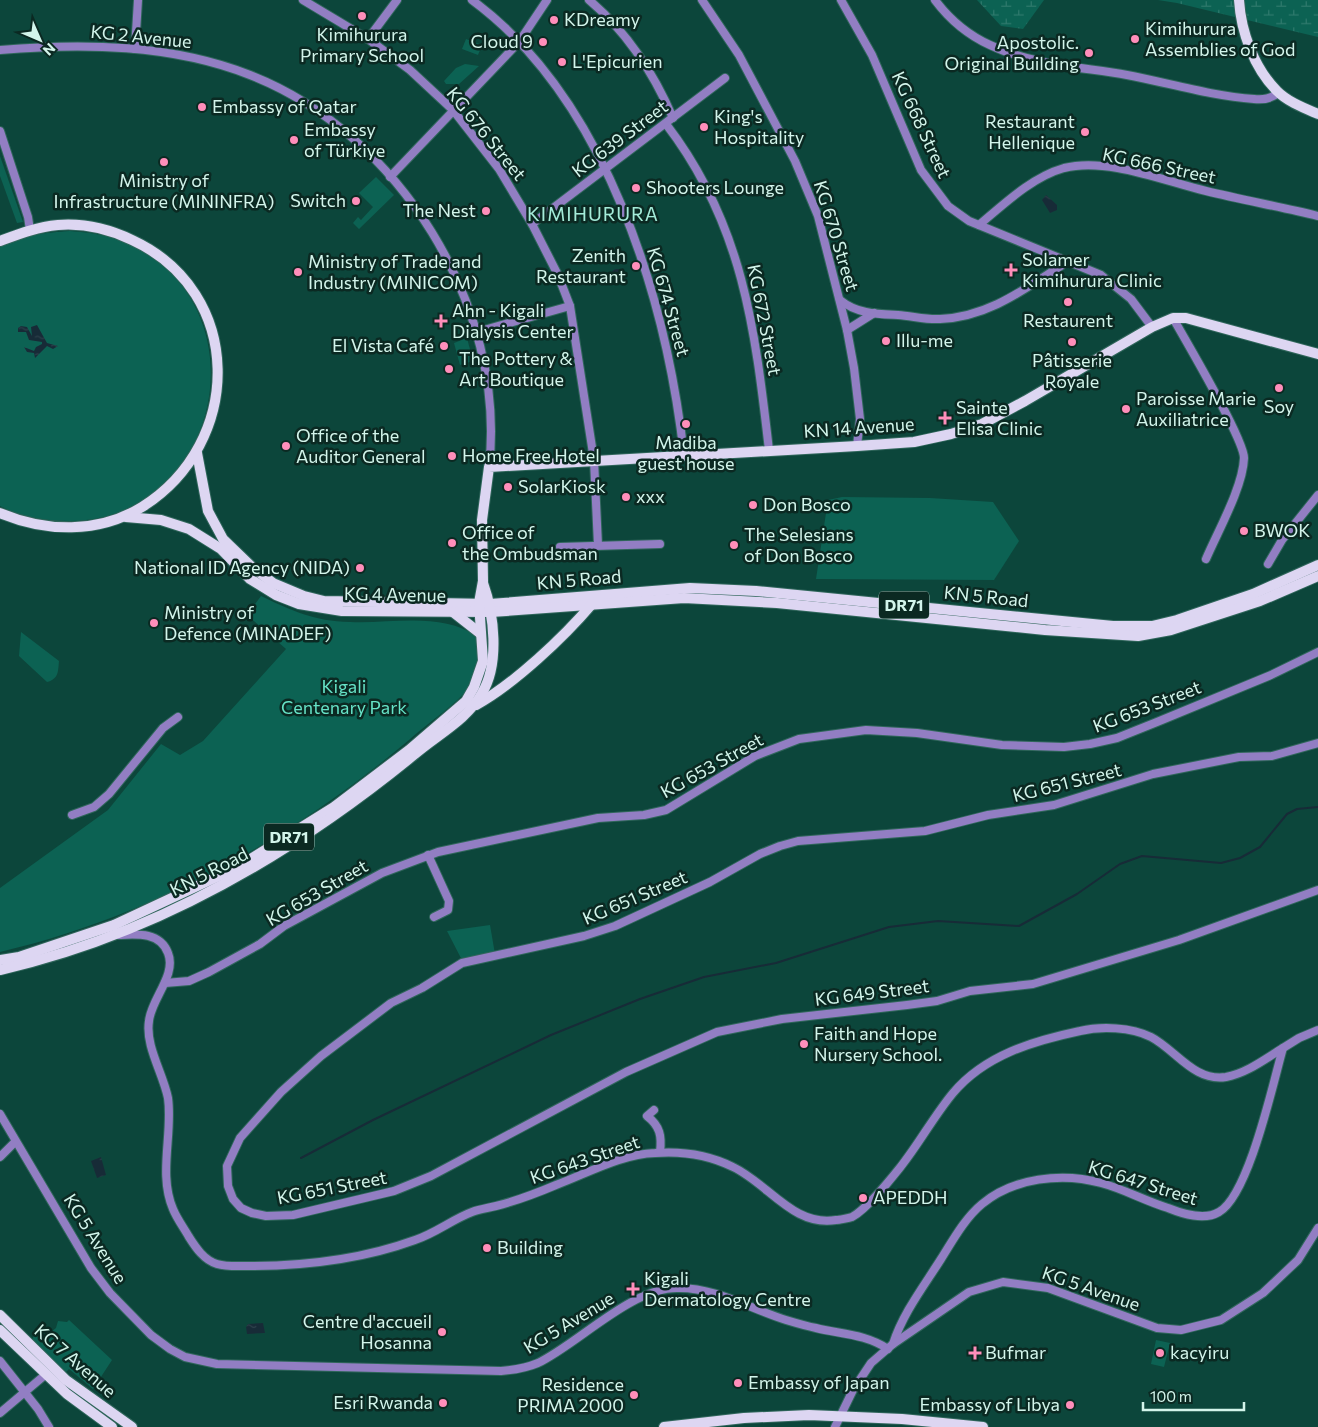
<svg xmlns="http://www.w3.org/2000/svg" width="1318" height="1427" font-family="Commissioner,sans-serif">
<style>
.green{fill:#0c6253}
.wetland{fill:url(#wetland-marsh)}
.water{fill:url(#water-ripples)}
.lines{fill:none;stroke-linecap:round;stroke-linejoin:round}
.stream{stroke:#172b37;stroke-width:2}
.minor-casing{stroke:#30665b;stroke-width:10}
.major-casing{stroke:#30665b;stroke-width:12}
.minor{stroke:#927ec3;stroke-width:8}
.major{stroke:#ddd6f2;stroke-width:10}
.poi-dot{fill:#ff8eba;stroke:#0b2922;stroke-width:2}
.labels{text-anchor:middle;stroke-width:5;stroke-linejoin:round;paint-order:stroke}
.shield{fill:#0b2922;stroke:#97b8af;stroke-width:1}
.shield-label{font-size:16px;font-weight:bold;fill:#d3f5eb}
.poi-label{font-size:18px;fill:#d3f5eb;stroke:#0b2922;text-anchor:start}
.street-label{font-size:18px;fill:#d3f5eb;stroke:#0b2922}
.park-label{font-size:18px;fill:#66e3c7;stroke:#0b2922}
.neighbourhood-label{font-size:19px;letter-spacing:1px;fill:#a4ecd9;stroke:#0b2922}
</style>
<defs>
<pattern id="wetland-marsh" width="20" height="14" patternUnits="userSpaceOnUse" patternTransform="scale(1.25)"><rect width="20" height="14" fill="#0c6253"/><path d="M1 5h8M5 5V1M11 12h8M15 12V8" fill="none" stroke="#2e796c"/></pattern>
<pattern id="water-ripples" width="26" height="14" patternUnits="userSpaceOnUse" patternTransform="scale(1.25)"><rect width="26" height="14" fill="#172b37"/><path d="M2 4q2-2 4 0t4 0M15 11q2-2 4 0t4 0" fill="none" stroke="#2d404a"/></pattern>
</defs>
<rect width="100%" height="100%" fill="#0c463b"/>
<g class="green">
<path d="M466,39L482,45L478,55L462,49Z"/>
<path d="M465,64L479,66L459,84H446L444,81L456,68Z"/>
<path d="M0,156L23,222L17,223L0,176Z"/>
<path d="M376,177L394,195L359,229L353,223L358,217L361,220L373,207L359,193Z"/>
<path d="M70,231C100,233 131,239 155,258C261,341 207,520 70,521C46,521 21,517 0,506V247C19,234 47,233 70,231Z"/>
<path d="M467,338L473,361L460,365L454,343Z"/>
<path d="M842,497L930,498L993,502L1019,541L994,580L816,579L828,500Z"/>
<path d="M261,596C293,611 313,621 350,622C392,624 441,611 478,637C479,656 478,674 466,691C456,704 423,727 409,740C292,839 150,917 0,952V888L108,810L161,744L180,755L203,741L286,649L247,615Z"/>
<path d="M21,632L59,661C58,671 59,679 47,682L19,656Z"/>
<path d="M490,925L495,954L464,964L447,931Z"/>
<path d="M69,1320L112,1360L93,1389L69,1369L63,1375L32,1340L36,1331L45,1337L56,1328L58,1321L67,1322Z"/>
<path d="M1156,1340L1170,1343L1164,1367L1151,1364Z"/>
</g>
<g class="wetland">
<path d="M977,0H1044L1023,29L1001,26Z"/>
<path d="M1158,0H1318V37L1177,3Z"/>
</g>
<g class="water">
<path d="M1046,195L1057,205V210L1050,213L1042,200Z"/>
<circle cx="617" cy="275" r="6"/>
<path d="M37,325L47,343L58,346L53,349L47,346L35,358L34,353L27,352L24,347L34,351L36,347L42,344V342L29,340L26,332H18V328L21,326L27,327L32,336L31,327Z"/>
<path d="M101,1157L106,1175L97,1178L91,1161Z"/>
<path d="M263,1323L265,1333L247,1334L246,1327L248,1324Z"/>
</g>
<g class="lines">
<path class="stream" d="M301,1158L373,1120L551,1035L640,999L704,977L776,963L889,927L938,921L1019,926L1077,894L1120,864L1142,856L1221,863L1240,858L1260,847L1287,814L1297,809L1318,807"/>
<g class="minor-casing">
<g id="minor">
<path d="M303,0L368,39L410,70L453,110L499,169L532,224L558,275L570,306L594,460L598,545"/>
<path d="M472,0C606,99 666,297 684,455"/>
<path d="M589,0C626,31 654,74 673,118"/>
<path d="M702,0L739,55L795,161L818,216L847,330L854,368L860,419L857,446"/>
<path d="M841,0L872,55L921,170L948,206L969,221L1101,275L1131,299L1152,327"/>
<path d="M935,0C950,20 968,35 990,45C1032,65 1082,67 1127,75C1169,83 1211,96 1254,99C1263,100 1271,99 1278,93"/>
<path d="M368,39L397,0"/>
<path d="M135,49L138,0"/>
<path d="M0,50C82,43 172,44 250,75C399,133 507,307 489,467"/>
<path d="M666,124C743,224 755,329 769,450"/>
<path d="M0,131L28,217L30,230"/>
<path d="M390,177L519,42L547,0"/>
<path d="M532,224L725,78"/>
<path d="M979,225C1004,204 1032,177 1064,168C1107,157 1164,181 1206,191C1243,200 1281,207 1318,216"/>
<path d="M840,300C857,314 878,314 898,315C912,316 927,320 940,319C990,317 1027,287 1067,262"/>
<path d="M1173,318C1186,341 1244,439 1244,458C1243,487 1218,531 1206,559"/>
<path d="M847,330L874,313"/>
<path d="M477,332L570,306"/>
<path d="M560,547L660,544"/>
<path d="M1268,564L1282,540L1318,495"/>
<path d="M1318,743L1272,756L1239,757L1153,774L1054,805L988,815L925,831L798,841L780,846L760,854L710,882L615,926L584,936L462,963L422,988L391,1003L321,1056L281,1092L240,1138L227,1166L228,1186L233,1199L241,1208L252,1213L266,1216L293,1215L394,1191L431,1176L626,1072L717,1032L782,1019L907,1005L937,1001L970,991L1033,984L1179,940L1318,890"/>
<path d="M72,815L94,807L109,794L163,728L178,717"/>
<path d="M428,855L449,901L448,910L434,917"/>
<path d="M119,935C137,934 160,932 168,953C177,975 151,999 149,1021C145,1046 163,1073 168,1098C173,1134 158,1174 173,1209C177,1219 184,1228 189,1237C196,1248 204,1260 217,1264C227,1267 239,1266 249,1266C304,1266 363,1259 415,1240C436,1233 453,1219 472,1212C480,1209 488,1208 496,1206C516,1201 537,1193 556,1185C588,1173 622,1154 655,1153C682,1151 709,1155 733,1167C769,1184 793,1227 836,1220C839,1220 849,1218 852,1217C868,1208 890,1180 902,1165C920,1142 934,1116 953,1093C985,1055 1033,1041 1080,1031C1101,1026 1131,1027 1151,1037C1176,1050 1194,1082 1226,1077C1247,1073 1265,1059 1283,1048"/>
<path d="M165,983L189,981L209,972L260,944L284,926L382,873L438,852L598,818L644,815L666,810L755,756L799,739L866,730L917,733L1002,745L1064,747L1090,744L1117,738L1157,722L1271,675L1318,652"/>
<path d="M654,1110L647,1116C660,1126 662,1136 660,1152"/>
<path d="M0,1114L91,1268L110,1293L151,1335L170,1349L185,1357L217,1364L501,1371C514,1370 526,1368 538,1363C579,1343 631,1288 677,1288C715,1287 751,1309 786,1320C796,1323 806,1326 816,1328C840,1334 866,1334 888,1349"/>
<path d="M0,1157L15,1142"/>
<path d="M893,1344C903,1313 924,1286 941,1259C953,1240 965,1218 982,1204C1013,1178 1062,1172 1101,1183C1124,1189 1145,1201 1168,1208C1183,1214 1204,1221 1219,1212C1249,1195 1273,1083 1283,1048L1299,1038L1318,1030"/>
<path d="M0,1361L38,1409L49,1427"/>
<path d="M0,1413L45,1375"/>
<path d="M835,1427L853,1390L871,1363L893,1344L969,1292L1003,1282L1048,1288L1157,1328L1181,1330L1221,1320L1263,1293L1298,1260L1318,1228"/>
</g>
</g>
<g class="major-casing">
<g id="major">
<path d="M1239,0C1241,32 1254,68 1277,91C1288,102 1304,108 1318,114"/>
<path d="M0,241C19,234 37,227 58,225C83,223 109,229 132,240C245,292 244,443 142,507C98,534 46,532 0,513"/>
<path d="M197,453L208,511L223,539L252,567L273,583L304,596L324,601L490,604L690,588L756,591L1113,626H1152L1177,620L1253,594L1318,565"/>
<path d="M126,517L161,520L189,529L221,549L250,579L276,595L299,604L342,611L491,612L684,598L777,603L1045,630L1138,636L1171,630L1260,601L1318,576"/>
<path d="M453,612L481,634"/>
<path d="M476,705C514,684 564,637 592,604"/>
<path d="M0,960L19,957L114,925L238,867L334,807L409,750L466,701L474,687L483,661L479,603L483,581L482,520L489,467L857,446L914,442L951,434L982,424L1025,401L1152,327L1173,318H1186L1318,354"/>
<path d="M0,970C154,935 294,853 415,754C437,735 468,719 482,693C500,663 494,614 483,583"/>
<path d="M0,1315L66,1380L132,1427"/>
<path d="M0,1330L67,1394L112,1427"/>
<path d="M664,1427L744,1418L809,1415L902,1419L983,1427"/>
</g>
</g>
<use href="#minor" class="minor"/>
<use href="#major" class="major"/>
</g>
<g class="poi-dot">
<circle cx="362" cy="16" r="5"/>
<circle cx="554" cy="20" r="5"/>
<circle cx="1135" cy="39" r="5"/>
<circle cx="543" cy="42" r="5"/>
<circle cx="1089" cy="53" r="5"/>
<circle cx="562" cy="62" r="5"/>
<circle cx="202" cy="107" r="5"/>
<circle cx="704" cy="127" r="5"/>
<circle cx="1085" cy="132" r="5"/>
<circle cx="294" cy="140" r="5"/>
<circle cx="164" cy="162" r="5"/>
<circle cx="636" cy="188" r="5"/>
<circle cx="356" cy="201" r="5"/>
<circle cx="486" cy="211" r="5"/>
<circle cx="636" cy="266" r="5"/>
<path d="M1008.5 262.5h5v5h5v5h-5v5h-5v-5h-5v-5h5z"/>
<circle cx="298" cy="272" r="5"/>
<circle cx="1068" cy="302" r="5"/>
<path d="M438.5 313.5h5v5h5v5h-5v5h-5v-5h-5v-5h5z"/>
<circle cx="886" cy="341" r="5"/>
<circle cx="1072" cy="342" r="5"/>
<circle cx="444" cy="346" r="5"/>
<circle cx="449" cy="369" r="5"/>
<circle cx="1279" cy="388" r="5"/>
<circle cx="1126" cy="409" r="5"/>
<path d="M942.5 410.5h5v5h5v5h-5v5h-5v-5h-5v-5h5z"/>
<circle cx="686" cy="424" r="5"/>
<circle cx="286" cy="446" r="5"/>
<circle cx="452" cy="456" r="5"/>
<circle cx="508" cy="487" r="5"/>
<circle cx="626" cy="497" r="5"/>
<circle cx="753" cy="505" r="5"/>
<circle cx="1244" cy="531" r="5"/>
<circle cx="452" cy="543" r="5"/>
<circle cx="734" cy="545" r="5"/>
<circle cx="360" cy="568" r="5"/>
<circle cx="154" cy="623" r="5"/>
<circle cx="804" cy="1044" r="5"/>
<circle cx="863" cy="1198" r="5"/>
<circle cx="487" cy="1248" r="5"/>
<path d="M630.5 1281.5h5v5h5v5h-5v5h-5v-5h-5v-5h5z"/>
<circle cx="442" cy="1332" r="5"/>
<path d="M972.5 1345.5h5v5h5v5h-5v5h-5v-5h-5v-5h5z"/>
<circle cx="1160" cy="1353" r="5"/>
<circle cx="738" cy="1383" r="5"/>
<circle cx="634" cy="1395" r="5"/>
<circle cx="443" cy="1403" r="5"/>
<circle cx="1070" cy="1405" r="5"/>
</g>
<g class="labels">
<g class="shield">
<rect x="879" y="591.5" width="50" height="27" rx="4"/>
<rect x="264" y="823.5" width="50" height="27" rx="4"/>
</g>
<g class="shield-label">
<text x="904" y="611">DR71</text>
<text x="289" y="843">DR71</text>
</g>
<g class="poi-label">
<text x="564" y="26">KDreamy</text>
<text x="1145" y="35">Kimihurura<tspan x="1145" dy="21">Assemblies of God</tspan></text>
<text x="362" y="41" text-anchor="middle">Kimihurura<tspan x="362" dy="21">Primary School</tspan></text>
<text x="533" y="48" text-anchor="end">Cloud 9</text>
<text x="1079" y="49" text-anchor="end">Apostolic.<tspan x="1079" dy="21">Original Building</tspan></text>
<text x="572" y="68">L'Epicurien</text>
<text x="212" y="113">Embassy of Qatar</text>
<text x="714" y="123">King's<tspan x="714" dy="21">Hospitality</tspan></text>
<text x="1075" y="128" text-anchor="end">Restaurant<tspan x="1075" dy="21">Hellenique</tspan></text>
<text x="304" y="136">Embassy<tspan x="304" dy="21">of Türkiye</tspan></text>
<text x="164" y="187" text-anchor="middle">Ministry of<tspan x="164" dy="21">Infrastructure (MININFRA)</tspan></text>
<text x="646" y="194">Shooters Lounge</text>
<text x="346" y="207" text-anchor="end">Switch</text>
<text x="476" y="217" text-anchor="end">The Nest</text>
<text x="626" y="262" text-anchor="end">Zenith<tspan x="626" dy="21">Restaurant</tspan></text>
<text x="1022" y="266">Solamer<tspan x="1022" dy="21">Kimihurura Clinic</tspan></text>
<text x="308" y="268">Ministry of Trade and<tspan x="308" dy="21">Industry (MINICOM)</tspan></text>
<text x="452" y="317">Ahn - Kigali<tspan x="452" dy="21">Dialysis Center</tspan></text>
<text x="1068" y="327" text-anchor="middle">Restaurent</text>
<text x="896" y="347">Illu-me</text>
<text x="434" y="352" text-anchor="end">El Vista Café</text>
<text x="459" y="365">The Pottery &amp;<tspan x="459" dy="21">Art Boutique</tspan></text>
<text x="1072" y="367" text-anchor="middle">Pâtisserie<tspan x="1072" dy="21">Royale</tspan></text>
<text x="1136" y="405">Paroisse Marie<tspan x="1136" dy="21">Auxiliatrice</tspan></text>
<text x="1279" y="413" text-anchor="middle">Soy</text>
<text x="956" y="414">Sainte<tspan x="956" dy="21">Elisa Clinic</tspan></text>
<text x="296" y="442">Office of the<tspan x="296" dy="21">Auditor General</tspan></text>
<text x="686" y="449" text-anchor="middle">Madiba<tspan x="686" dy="21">guest house</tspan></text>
<text x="462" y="462">Home Free Hotel</text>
<text x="518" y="493">SolarKiosk</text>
<text x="636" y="503">xxx</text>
<text x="763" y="511">Don Bosco</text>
<text x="1254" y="537">BWOK</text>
<text x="462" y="539">Office of<tspan x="462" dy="21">the Ombudsman</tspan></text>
<text x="744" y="541">The Selesians<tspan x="744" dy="21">of Don Bosco</tspan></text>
<text x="350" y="574" text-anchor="end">National ID Agency (NIDA)</text>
<text x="164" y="619">Ministry of<tspan x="164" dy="21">Defence (MINADEF)</tspan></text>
<text x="814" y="1040">Faith and Hope<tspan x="814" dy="21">Nursery School.</tspan></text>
<text x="873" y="1204">APEDDH</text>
<text x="497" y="1254">Building</text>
<text x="644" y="1285">Kigali<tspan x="644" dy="21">Dermatology Centre</tspan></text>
<text x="432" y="1328" text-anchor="end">Centre d'accueil<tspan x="432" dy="21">Hosanna</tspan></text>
<text x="985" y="1359">Bufmar</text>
<text x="1170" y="1359">kacyiru</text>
<text x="748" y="1389">Embassy of Japan</text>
<text x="624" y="1391" text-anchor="end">Residence<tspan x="624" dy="21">PRIMA 2000</tspan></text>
<text x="433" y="1409" text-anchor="end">Esri Rwanda</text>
<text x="1060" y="1411" text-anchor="end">Embassy of Libya</text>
</g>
<g class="street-label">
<text transform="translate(141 37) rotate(6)" y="6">KG 2 Avenue</text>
<text transform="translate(921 125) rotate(65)" y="6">KG 668 Street</text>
<text transform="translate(486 134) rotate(51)" y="6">KG 676 Street</text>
<text transform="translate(620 139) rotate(-37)" y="6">KG 639 Street</text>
<text transform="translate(1159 166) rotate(12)" y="6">KG 666 Street</text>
<text transform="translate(836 236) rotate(73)" y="6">KG 670 Street</text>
<text transform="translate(668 302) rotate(74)" y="6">KG 674 Street</text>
<text transform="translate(764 320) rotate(79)" y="6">KG 672 Street</text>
<text transform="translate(859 428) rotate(-4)" y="6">KN 14 Avenue</text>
<text transform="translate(579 580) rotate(-5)" y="6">KN 5 Road</text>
<text transform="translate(395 595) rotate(1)" y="6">KG 4 Avenue</text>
<text transform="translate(986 597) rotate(6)" y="6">KN 5 Road</text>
<text transform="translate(1147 707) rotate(-21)" y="6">KG 653 Street</text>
<text transform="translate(712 766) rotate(-29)" y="6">KG 653 Street</text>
<text transform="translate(1067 783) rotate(-14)" y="6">KG 651 Street</text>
<text transform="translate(209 872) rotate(-27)" y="6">KN 5 Road</text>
<text transform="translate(317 893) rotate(-30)" y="6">KG 653 Street</text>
<text transform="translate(635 898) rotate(-23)" y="6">KG 651 Street</text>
<text transform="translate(872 993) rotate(-7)" y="6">KG 649 Street</text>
<text transform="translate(585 1160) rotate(-19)" y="6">KG 643 Street</text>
<text transform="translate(1143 1183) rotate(17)" y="6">KG 647 Street</text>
<text transform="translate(332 1188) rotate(-11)" y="6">KG 651 Street</text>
<text transform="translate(95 1239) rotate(58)" y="6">KG 5 Avenue</text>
<text transform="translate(1091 1289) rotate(19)" y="6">KG 5 Avenue</text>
<text transform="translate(569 1323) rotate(-31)" y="6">KG 5 Avenue</text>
<text transform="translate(75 1361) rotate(41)" y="6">KG 7 Avenue</text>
</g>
<g class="park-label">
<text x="344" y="693">Kigali<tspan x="344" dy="21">Centenary Park</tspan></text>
</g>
<g class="neighbourhood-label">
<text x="593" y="221">KIMIHURURA</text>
</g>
</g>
<g transform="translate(40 40) rotate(135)" stroke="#0b2922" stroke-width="4" paint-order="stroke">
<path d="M0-4L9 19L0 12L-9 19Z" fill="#d3f5eb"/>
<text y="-8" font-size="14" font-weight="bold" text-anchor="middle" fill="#d3f5eb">N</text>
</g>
<path d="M1143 1402v8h101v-8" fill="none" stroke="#d3f5eb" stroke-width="2.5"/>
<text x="1150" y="1402" font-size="15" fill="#d3f5eb" stroke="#0b2922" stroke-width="4" paint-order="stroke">100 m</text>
</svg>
